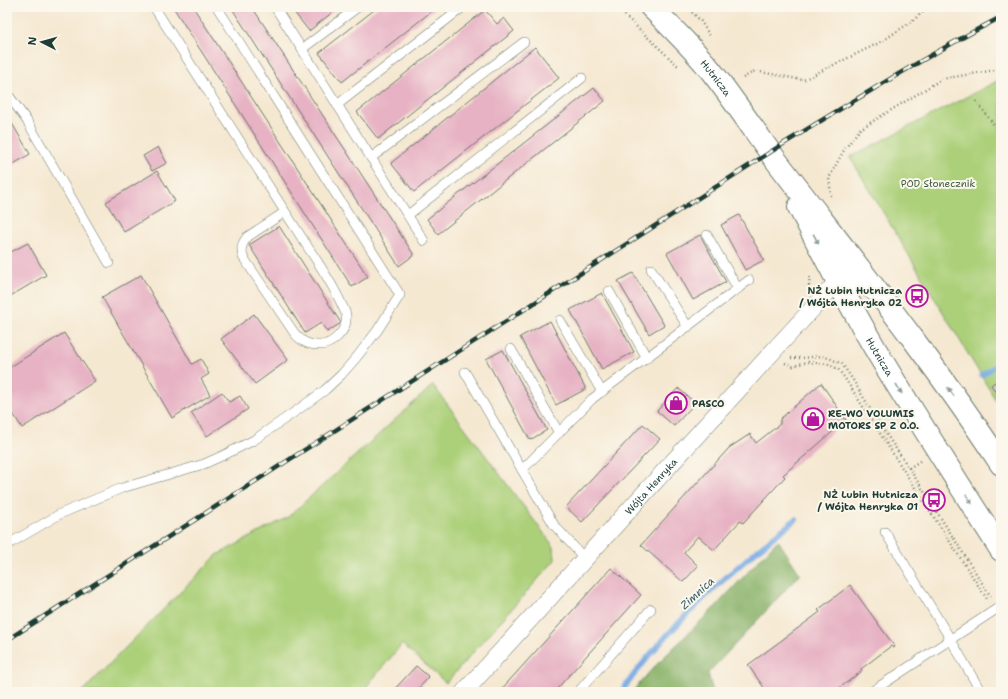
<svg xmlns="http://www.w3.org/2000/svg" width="1008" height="699" font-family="'Shantell Sans',sans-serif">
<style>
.green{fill:#acd079;stroke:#668656}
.forest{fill:#89b269;stroke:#54784e}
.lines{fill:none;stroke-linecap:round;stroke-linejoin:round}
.stream{stroke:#77abe4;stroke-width:5.5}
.building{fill:#e7b2c4}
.lane-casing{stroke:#6a796b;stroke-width:10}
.street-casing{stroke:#6a796b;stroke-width:18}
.secondary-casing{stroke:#6a796b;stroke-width:24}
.path{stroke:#6a796b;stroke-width:2.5;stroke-dasharray:1 3;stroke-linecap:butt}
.lane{stroke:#fff;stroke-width:9}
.street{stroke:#fff;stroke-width:17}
.secondary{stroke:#fff;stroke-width:22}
.rail-casing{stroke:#1f3d34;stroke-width:4.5}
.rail{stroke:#fbf7ec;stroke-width:3;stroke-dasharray:9;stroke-linecap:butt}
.oneway{fill:#8f9e9a}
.labels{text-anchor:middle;stroke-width:4;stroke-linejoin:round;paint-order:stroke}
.street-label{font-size:10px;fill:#1f3d34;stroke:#fbf7ec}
.park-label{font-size:10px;fill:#3b5a42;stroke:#fbf7ec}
.poi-label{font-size:10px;font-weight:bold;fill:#1f3d34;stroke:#fbf7ec;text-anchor:end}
.water-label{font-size:11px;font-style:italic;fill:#395e69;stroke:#fbf7ec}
</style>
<rect width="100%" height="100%" fill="#fbf7ec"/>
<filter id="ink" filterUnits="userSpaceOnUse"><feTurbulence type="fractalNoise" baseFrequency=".025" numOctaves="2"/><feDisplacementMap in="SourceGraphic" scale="8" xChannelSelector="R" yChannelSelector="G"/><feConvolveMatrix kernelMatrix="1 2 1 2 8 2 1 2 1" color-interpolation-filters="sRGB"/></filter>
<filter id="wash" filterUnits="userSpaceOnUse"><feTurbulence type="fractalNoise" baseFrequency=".012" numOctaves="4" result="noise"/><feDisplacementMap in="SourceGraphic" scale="16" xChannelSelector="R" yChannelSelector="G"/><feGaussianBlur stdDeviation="0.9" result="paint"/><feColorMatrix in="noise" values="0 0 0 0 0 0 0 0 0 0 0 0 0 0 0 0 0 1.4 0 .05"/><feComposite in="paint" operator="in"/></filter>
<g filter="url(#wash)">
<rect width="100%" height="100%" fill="#f5e8d1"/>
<g class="green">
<path d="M1001,79V409L850,157Z"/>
<path d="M433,385L554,547L555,560L446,683L402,644L362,692H82L217,555L288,517Z"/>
</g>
<path class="forest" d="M778,540L800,574L742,637L708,673L713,692H632L653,668L717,605Z"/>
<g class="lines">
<g class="stream">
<path d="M982,375L1001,362"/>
<path d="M621,692C668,626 733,568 796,519"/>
</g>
</g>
<g id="blocks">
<g class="building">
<path d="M173,7H193L368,277L352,287Z"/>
<path d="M231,7H252L414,255L399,266Z"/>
<path d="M290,7H339L309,31Z"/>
<path d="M378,7H437L342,82L319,53Z"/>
<path d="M485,10L497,24L504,18L514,31L378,139L357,112Z"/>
<path d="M535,47L559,78L414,192L391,163Z"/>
<path d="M594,88L605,101L438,234L427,219Z"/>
<path d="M7,115L30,154L7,168Z"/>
<path d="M158,147L167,163L152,171L143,156Z"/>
<path d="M157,171L175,201L124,232L106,202Z"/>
<path d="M739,215L764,260L745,270L721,225Z"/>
<path d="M279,226L341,323L327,332L321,323L305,333L249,245Z"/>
<path d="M700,235L726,282L693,300L667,253Z"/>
<path d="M28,243L46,275L7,298V254Z"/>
<path d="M633,273L664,325L649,334L618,281Z"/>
<path d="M141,275L192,364L201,359L209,374L201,379L210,395L172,418L102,297Z"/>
<path d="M602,293L634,352L602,369L570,310Z"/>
<path d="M254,314L288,360L255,384L221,339Z"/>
<path d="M550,321L586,389L556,405L520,337Z"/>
<path d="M64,333L95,381L22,428L7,404V369Z"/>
<path d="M503,350L547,430L530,440L486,359Z"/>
<path d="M1001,378V399H1000L991,385Z"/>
<path d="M821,383L846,420L783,475L785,477L743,523L740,521L714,550L698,536L684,552L698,566L683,582L641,545L729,448L750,434L756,443L780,424V419Z"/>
<path d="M678,388L695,403L674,426L657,411Z"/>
<path d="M222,392L229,402L240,396L248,409L207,436L191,413Z"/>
<path d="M643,424L660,439L582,522L566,507Z"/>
<path d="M611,568L641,595L554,692H499Z"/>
<path d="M850,585L895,647L893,648L891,646L861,669L862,671L834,692H767L748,665L820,612L818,610Z"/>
<path d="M416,666L429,677L415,692H392Z"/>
</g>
</g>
</g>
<g filter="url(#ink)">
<use href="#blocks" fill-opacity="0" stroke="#6a796b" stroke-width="1"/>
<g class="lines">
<g class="lane-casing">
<g id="lane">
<path d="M154,7C203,83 251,159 300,235C314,257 331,280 342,305C343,308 346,312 346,316C348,330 332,346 318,345C307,345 302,341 295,334L243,257C241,248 241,245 247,237L285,212"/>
<path d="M275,7L424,241"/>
<path d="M302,49L358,7"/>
<path d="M7,93L27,121L109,263"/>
<path d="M337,105L463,7"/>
<path d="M371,158L524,42"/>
<path d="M408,215L582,78"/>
<path d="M707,235L738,289"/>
<path d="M651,269L688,327"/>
<path d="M609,291L647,358"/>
<path d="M560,320L602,392"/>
<path d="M511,349L559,433"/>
<path d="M465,372L554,525L585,559"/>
<path d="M522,470L592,399L749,280"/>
<path d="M885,532L951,640L981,692"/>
<path d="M7,545L60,514L122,488L204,464L224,455L254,440L299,409L325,390L341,375L356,358L377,331L400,295L217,7"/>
<path d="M578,692L651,609"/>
<path d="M871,692L1001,606"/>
</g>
</g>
<g class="street-casing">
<g id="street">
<path d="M838,281C852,279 867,287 878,295"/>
<path id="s1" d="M464,692L777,347L838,281C844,272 847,262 845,251"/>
</g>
</g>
<g class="secondary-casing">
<g id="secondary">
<path id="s2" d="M651,7C672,28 694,49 712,72C733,99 752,127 772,155C850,257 931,357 1001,464"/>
<path id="s3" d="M799,207C825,258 851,308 880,357C919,422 960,486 1001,550"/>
</g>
</g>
<g class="path">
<path d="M616,7L679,67"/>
<path d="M686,7L700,20L710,36"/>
<path d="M743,78L755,71L803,80L881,42L911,22L929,7"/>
<path d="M976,101L1001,134"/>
<path d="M831,196L829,178L844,150L860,129L942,79L1001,69"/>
<path d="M809,286L810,275"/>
<path d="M791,358H802L822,356L831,359L842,364L853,380L880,425L909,468L991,597"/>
<path d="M785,363L793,366L808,362L828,364L838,369L844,377L906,474L987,599"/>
<path d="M909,468L920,461"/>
</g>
<use href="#lane" class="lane"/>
<use href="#street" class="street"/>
<use href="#secondary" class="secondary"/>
<g class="rail-casing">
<path id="rail" d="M7,640L783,144C855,100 926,56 1001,17"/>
</g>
<use href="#rail" class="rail"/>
</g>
<defs><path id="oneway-solid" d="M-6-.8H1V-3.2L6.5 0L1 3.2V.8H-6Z"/></defs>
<g class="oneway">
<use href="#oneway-solid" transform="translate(816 239) rotate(62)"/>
<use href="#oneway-solid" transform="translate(899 389) rotate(59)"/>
<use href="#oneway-solid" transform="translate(951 392) rotate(-126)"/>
<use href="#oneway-solid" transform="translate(969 499) rotate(58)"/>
</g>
</g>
<defs>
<g id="bus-ring" transform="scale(1.15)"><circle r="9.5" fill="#fbf7ec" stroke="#b5179e" stroke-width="1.5"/><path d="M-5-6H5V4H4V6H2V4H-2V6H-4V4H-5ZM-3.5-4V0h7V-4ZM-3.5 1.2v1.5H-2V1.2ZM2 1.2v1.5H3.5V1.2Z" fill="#b5179e"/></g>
<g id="shop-ring" transform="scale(1.15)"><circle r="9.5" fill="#fbf7ec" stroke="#b5179e" stroke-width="1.5"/><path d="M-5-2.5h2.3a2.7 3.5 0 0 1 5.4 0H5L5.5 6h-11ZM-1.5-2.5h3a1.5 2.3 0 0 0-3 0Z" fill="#b5179e"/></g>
</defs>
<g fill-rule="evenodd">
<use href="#bus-ring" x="917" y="296"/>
<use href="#shop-ring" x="676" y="403"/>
<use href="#shop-ring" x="813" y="419"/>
<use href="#bus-ring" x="934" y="500"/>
</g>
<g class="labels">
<g class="street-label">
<text dy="4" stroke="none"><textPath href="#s2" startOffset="96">Hutnicza</textPath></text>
<text dy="4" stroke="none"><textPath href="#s3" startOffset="170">Hutnicza</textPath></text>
<text dy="4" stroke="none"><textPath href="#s1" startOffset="278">Wójta Henryka</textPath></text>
</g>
<g class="park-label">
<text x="938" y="187">POD Słonecznik</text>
</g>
<g class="poi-label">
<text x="902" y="294">NŻ Lubin Hutnicza<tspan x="902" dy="12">/ Wójta Henryka 02</tspan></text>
<text x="692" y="407" text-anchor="start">PASCO</text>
<text x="828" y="417" text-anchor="start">RE-WO VOLUMIS<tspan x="828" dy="12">MOTORS SP Z O.O.</tspan></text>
<text x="918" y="498">NŻ Lubin Hutnicza<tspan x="918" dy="12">/ Wójta Henryka 01</tspan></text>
</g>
<g class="water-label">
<text transform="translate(697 593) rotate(-43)" y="4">Zimnica</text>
</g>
</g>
<rect width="1008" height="699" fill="none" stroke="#fbf7ec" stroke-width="24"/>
<g transform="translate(42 42) rotate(276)" stroke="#fbf7ec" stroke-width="3" paint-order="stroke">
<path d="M0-3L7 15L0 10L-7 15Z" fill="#1f3d34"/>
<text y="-6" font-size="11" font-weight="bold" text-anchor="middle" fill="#1f3d34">N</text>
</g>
</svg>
